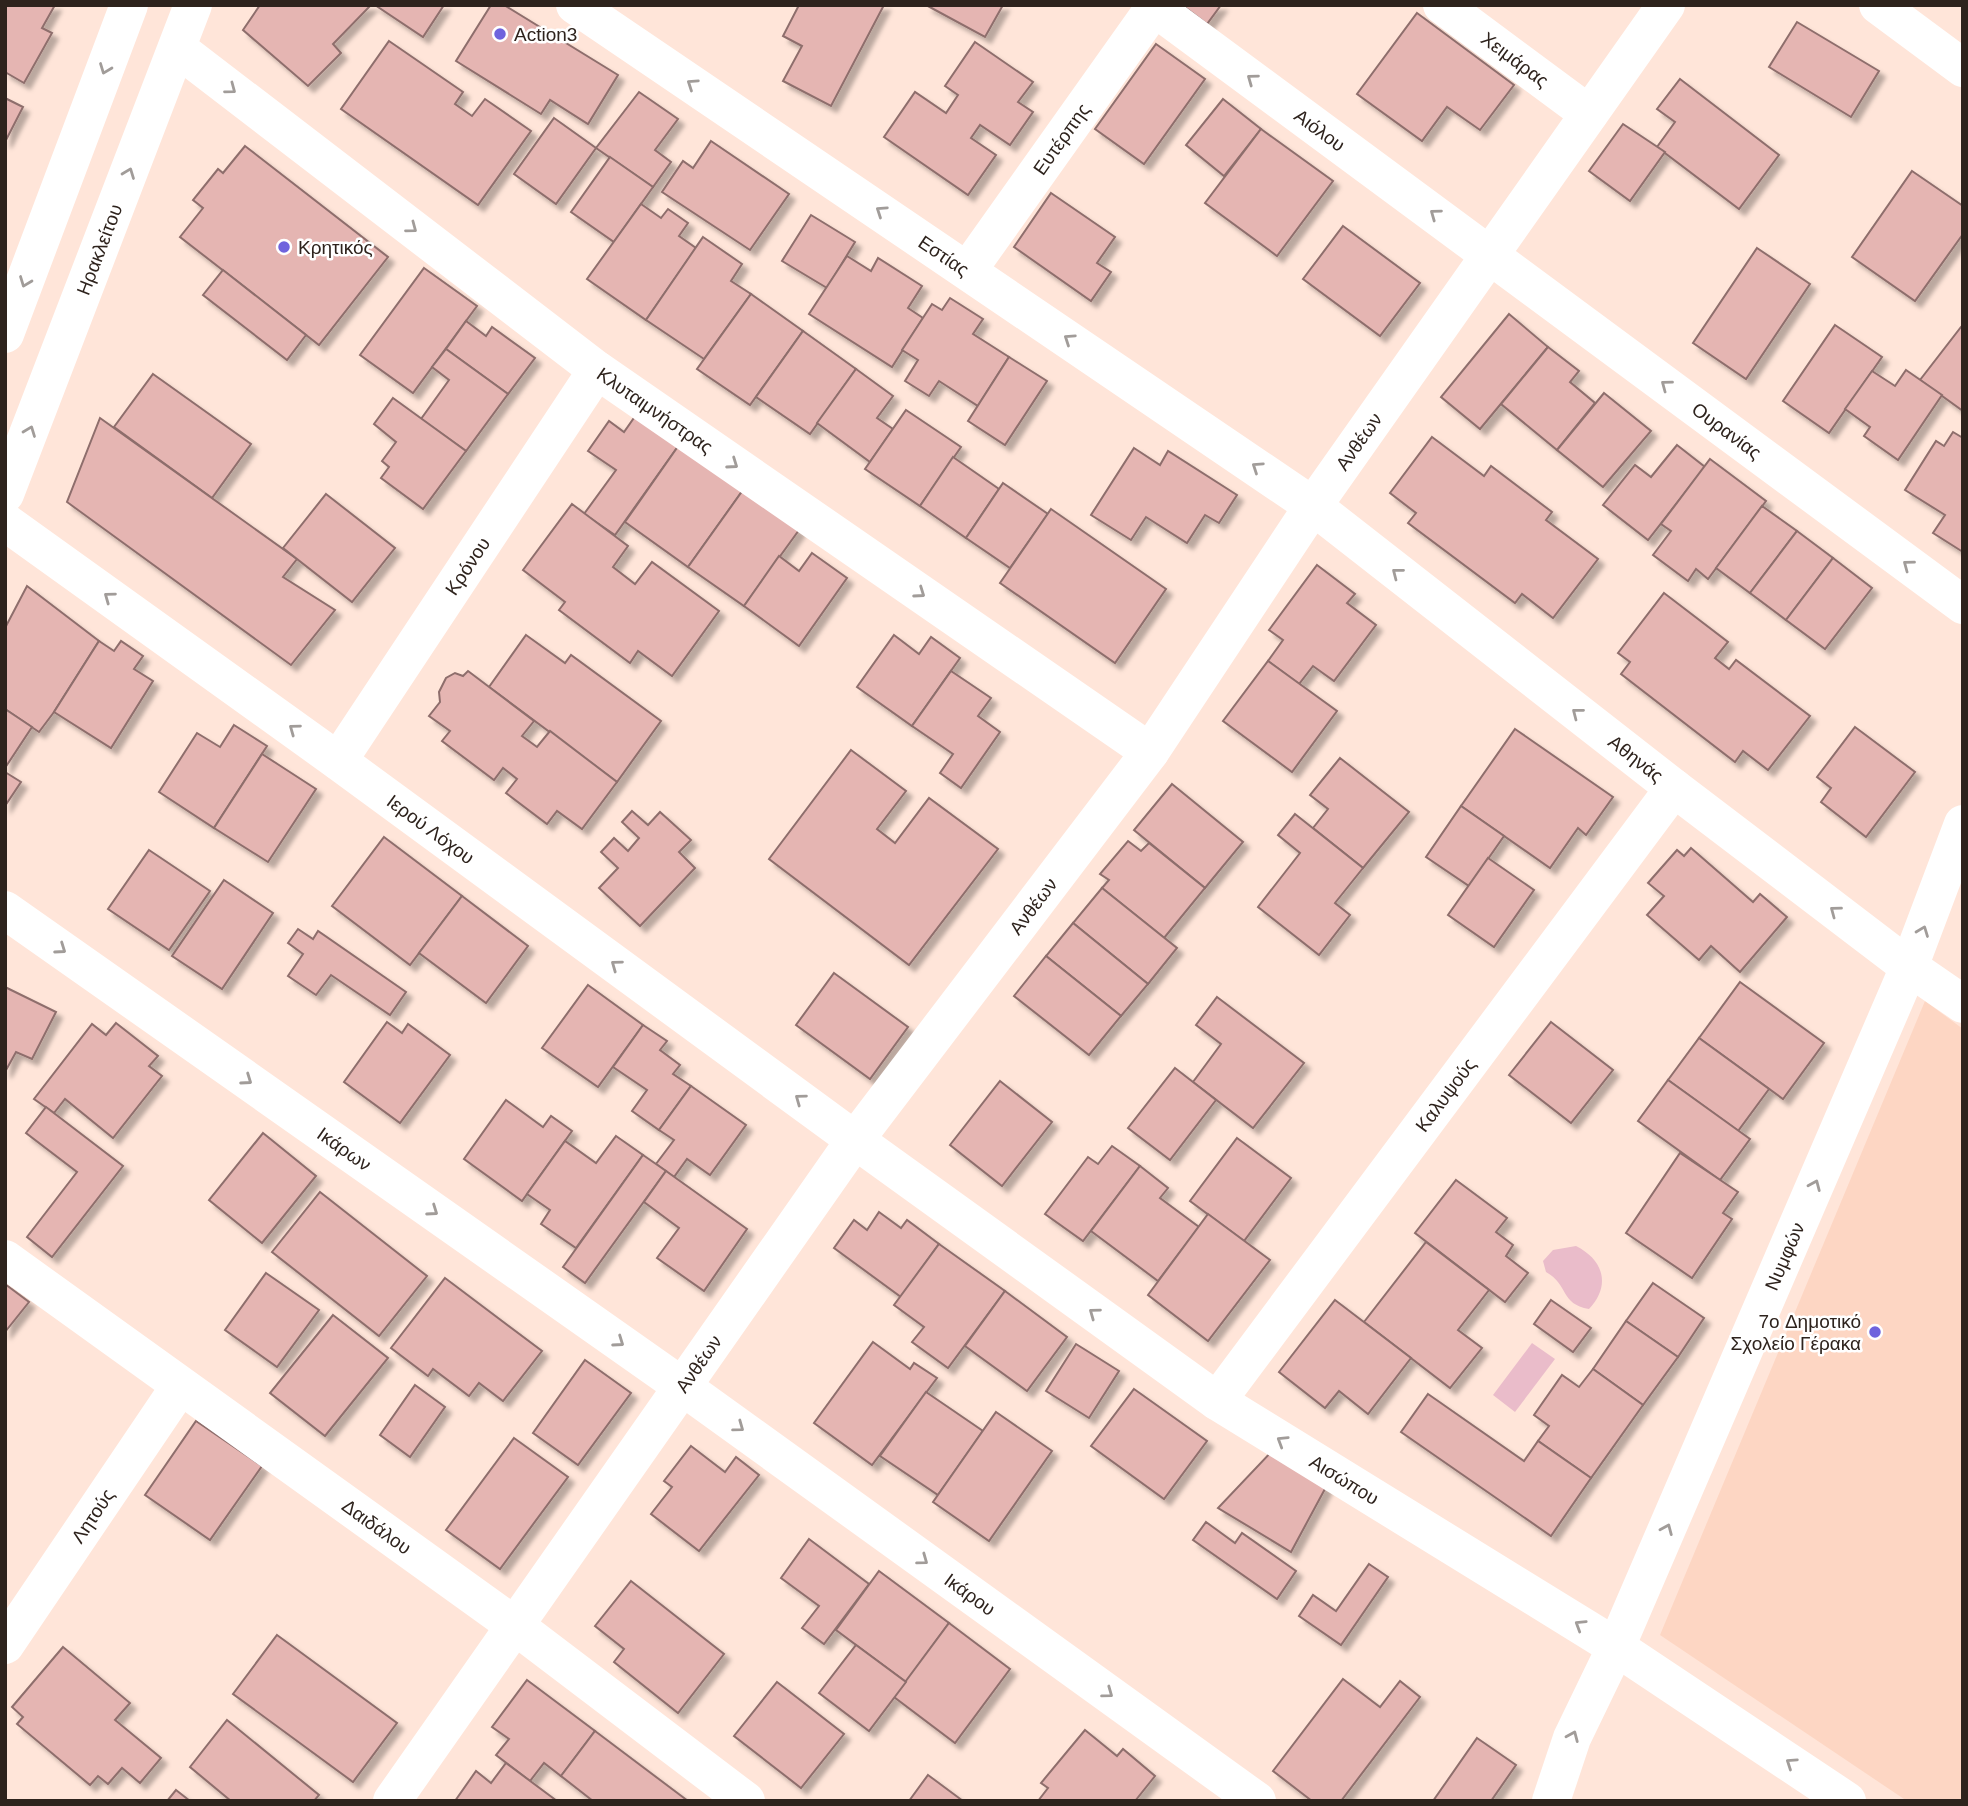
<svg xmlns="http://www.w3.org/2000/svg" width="1968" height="1806" font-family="Helvetica,sans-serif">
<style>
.built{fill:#fdd6c3}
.water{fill:#eabcca}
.building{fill:#e5b5b2;stroke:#8e6e6c;stroke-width:2;filter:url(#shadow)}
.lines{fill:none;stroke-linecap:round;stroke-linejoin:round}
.minor{stroke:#fff;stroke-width:38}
.tertiary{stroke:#fff;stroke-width:38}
.secondary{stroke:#fff;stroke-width:38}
.oneway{stroke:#a19c99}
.poi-dot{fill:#6f63dd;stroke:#fff;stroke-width:2.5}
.labels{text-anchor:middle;stroke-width:5;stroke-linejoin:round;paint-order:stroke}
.poi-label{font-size:19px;fill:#2e231d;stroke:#fff;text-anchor:start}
.street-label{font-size:19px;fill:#2e231d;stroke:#fff}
</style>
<defs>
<filter id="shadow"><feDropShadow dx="6" dy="6" stdDeviation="2" flood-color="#0004"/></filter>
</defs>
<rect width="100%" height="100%" fill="#ffe5d9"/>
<path class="built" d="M1925,1001L1963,1029V1801H1907L1660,1635Z"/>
<g class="water">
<path d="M1576,1246C1604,1260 1611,1286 1589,1309C1560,1304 1569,1285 1546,1272L1543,1261L1553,1250Z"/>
<path d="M1532,1343L1555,1359L1515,1412L1493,1395Z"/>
</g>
<g class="building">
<path d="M5,5H55L42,28L52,33L24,83L5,72Z"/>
<path d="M260,5H371L333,44L341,53L308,86L243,30Z"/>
<path d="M375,5H444L423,37Z"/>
<path d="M491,5H504L618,75L588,124L550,100L541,114L456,61Z"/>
<path d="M799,5H884L831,106L783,81L802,46L783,36Z"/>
<path d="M926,5H1003L985,37Z"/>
<path d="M1182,5H1221L1207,24Z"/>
<path d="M1417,13L1514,85L1480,130L1447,107L1422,141L1357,94Z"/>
<path d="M1797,22L1879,71L1851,117L1769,67Z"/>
<path d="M389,41L463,92L455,104L472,116L485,99L531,131L478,205L341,109Z"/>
<path d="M975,42L1033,82L1018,102L1033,112L1010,145L980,125L971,138L996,155L968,195L884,137L915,92L946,113L958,95L945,86Z"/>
<path d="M1156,44L1205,79L1144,164L1095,129Z"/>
<path d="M1680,79L1779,155L1739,209L1657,147L1675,122L1657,109Z"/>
<path d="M639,92L678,119L655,150L671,162L653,187L596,148Z"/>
<path d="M5,98L23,107L5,142Z"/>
<path d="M1223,99L1261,129L1224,176L1186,145Z"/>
<path d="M554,118L596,148L556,204L514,174Z"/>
<path d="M1623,124L1665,152L1630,201L1589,171Z"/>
<path d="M1261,129L1333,181L1277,256L1205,203Z"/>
<path d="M711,141L789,194L750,250L662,192L683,161L693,168Z"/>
<path d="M245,146L388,257L319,345L180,237L203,208L193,200L218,169L223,173Z"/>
<path d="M610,157L653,187L614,242L571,212Z"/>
<path d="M1912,171L1963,206V234L1915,301L1852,257Z"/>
<path d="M1051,193L1115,237L1097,263L1111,272L1091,301L1014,247Z"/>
<path d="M641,204L661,218L668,209L688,223L679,236L696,248L646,320L587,279Z"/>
<path d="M811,215L855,242L827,288L782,261Z"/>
<path d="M1343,226L1420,283L1380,336L1303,279Z"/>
<path d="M703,237L742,264L731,281L751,294L704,359L646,320Z"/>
<path d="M1757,248L1810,284L1746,379L1693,343Z"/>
<path d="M847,256L871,271L878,258L922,286L908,308L923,318L892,367L809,314Z"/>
<path d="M424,268L477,306L413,393L360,355Z"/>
<path d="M223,270L306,335L287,360L203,295Z"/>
<path d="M751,294L803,331L750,405L697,369Z"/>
<path d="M950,298L983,319L973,334L1009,357L978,406L939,381L929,396L905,381L918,360L902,350L932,304L942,310Z"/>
<path d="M1509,314L1548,347L1480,429L1441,397Z"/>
<path d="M466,321L486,336L492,327L535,358L508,394L446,349Z"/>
<path d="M1835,325L1882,357L1829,433L1783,401Z"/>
<path d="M1961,327L1963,328V411L1920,380Z"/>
<path d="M803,331L856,369L810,434L756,397Z"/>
<path d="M1548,347L1579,371L1570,382L1595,403L1557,450L1501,404Z"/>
<path d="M446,349L508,394L466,451L421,419L449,380L432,367Z"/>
<path d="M1009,357L1047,381L1005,445L968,421Z"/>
<path d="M856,369L893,396L877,418L893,429L870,462L817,423Z"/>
<path d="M1906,370L1942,395L1898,460L1864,436L1870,427L1845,409L1872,371L1895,386Z"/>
<path d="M153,374L251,444L212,498L114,427Z"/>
<path d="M1604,393L1651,431L1603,487L1557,450Z"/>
<path d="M393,398L466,451L423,509L381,478L389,467L382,461L396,442L374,424Z"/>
<path d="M906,410L961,447L920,506L865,469Z"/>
<path d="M636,415L679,445L615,535L584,514L616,470L588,451L609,421L624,432Z"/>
<path d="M100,418L297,559L283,577L335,610L291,665L67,502Z"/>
<path d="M1953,432L1963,438V552L1933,533L1945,515L1905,490L1936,441L1944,446Z"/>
<path d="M1432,437L1484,476L1491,466L1552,512L1546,520L1598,559L1553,618L1522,594L1515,603L1408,523L1416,513L1390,493Z"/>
<path d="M679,445L743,490L688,567L625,522Z"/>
<path d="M1677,445L1705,467L1648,540L1603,505L1635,465L1651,477Z"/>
<path d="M1134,448L1160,465L1168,451L1237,495L1219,523L1205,515L1187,543L1146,517L1131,540L1091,515Z"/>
<path d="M953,457L999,489L966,538L920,506Z"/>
<path d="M1710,459L1766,501L1708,579L1696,569L1688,581L1653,555L1671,531L1661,524Z"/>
<path d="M1003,483L1048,514L1010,568L966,538Z"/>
<path d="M743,490L799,530L744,606L688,567Z"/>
<path d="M326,494L395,548L352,602L283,548Z"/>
<path d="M572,504L628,546L613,567L635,584L652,562L719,611L672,676L638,651L630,663L559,610L565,602L523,570Z"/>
<path d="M1762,506L1797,531L1750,593L1716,568Z"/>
<path d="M1051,509L1166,589L1115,663L1000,583Z"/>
<path d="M1797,531L1833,558L1786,620L1750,593Z"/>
<path d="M812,553L847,578L799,646L744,606L779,556L799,571Z"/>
<path d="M1833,558L1872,588L1825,649L1786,620Z"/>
<path d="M1317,565L1355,594L1347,603L1376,625L1334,681L1313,666L1299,684L1268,661L1283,640L1269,630Z"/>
<path d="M27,586L99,641L54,712L39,732L5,709V628Z"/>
<path d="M1664,593L1728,642L1715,658L1729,669L1736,660L1810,716L1768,770L1743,751L1735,762L1621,674L1630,662L1618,653Z"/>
<path d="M526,635L565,663L571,655L661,721L617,782L489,687Z"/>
<path d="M894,635L919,654L931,637L960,658L912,726L857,687Z"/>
<path d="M99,641L114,651L121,641L143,656L134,669L153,681L111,748L54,712Z"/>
<path d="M1268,661L1337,711L1292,772L1223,721Z"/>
<path d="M468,671L534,721L522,736L537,747L550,731L617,782L582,829L557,811L547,824L506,793L517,779L503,768L494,780L442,741L450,731L429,716L440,702L439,692L446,678L455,673L463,676Z"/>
<path d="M951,671L991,698L978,716L1000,732L961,788L940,773L953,754L912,726Z"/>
<path d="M5,709L32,727L5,768Z"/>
<path d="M234,725L267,746L214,828L159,792L197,733L220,747Z"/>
<path d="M1855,727L1915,772L1866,837L1821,802L1831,788L1817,777Z"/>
<path d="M1515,729L1613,797L1586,835L1578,828L1550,868L1461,806Z"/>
<path d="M851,750L906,791L877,829L895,843L929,798L998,849L909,965L769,859Z"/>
<path d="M262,754L316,789L268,862L214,828Z"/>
<path d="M1340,758L1409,812L1363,868L1313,828L1328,809L1310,795Z"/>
<path d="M5,772L21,782L5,806Z"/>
<path d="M1172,784L1243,842L1205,888L1134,830Z"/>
<path d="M1461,806L1504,836L1469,886L1426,857Z"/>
<path d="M632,811L648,825L660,812L691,840L679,852L695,868L640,926L599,888L618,868L601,852L614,838L628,851L639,838L622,822Z"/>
<path d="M1295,814L1363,868L1335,903L1350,915L1319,955L1258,907L1300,853L1278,835Z"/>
<path d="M384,837L462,896L410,965L332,906Z"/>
<path d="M1128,841L1141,851L1149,843L1205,888L1164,938L1102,888L1109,880L1100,874Z"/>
<path d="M1691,848L1753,902L1760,894L1787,917L1740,972L1711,946L1699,960L1647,915L1664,896L1648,883L1677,850L1684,856Z"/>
<path d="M149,850L210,891L169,950L108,909Z"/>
<path d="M1488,858L1534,890L1494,947L1448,915Z"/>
<path d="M224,880L273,913L222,989L172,956Z"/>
<path d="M1102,888L1177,948L1148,984L1073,923Z"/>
<path d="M462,896L528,946L486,1003L419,953Z"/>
<path d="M1073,923L1148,984L1121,1016L1046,956Z"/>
<path d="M298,929L313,939L318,931L406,992L390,1015L331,975L316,995L288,976L303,954L288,943Z"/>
<path d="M1046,956L1121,1016L1089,1055L1014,996Z"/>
<path d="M834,973L908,1027L870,1079L796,1025Z"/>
<path d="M1740,982L1824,1043L1783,1099L1699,1038Z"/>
<path d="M588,985L643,1025L598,1087L542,1048Z"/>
<path d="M5,987L56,1012L32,1059L16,1052L5,1072Z"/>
<path d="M1217,997L1304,1063L1253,1128L1193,1082L1221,1044L1196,1025Z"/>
<path d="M387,1022L402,1033L408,1024L450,1055L400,1123L344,1082Z"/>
<path d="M1551,1022L1613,1070L1571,1123L1509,1075Z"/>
<path d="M116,1023L158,1056L149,1066L162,1076L113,1138L65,1099L54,1113L34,1099L92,1024L106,1035Z"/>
<path d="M643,1025L667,1041L660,1050L680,1065L673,1074L691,1086L659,1130L632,1111L647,1090L613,1067Z"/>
<path d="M1699,1038L1769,1089L1738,1131L1668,1080Z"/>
<path d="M1175,1068L1216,1100L1170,1160L1128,1128Z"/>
<path d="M1668,1080L1750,1139L1720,1180L1638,1121Z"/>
<path d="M1000,1081L1052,1122L1002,1186L950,1145Z"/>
<path d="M691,1086L746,1125L710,1175L687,1159L674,1177L656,1164L674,1140L659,1130Z"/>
<path d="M506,1100L543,1127L551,1116L572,1131L522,1201L464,1159Z"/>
<path d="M46,1107L123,1166L52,1257L27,1237L77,1172L26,1133Z"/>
<path d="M263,1133L316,1176L262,1243L209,1200Z"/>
<path d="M616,1136L643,1155L576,1248L541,1224L550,1210L527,1194L565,1141L596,1163Z"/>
<path d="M1237,1138L1291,1178L1244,1241L1190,1201Z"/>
<path d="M1112,1146L1140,1166L1083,1241L1045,1214L1088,1157L1098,1164Z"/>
<path d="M1680,1153L1738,1192L1723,1213L1732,1219L1692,1278L1626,1233Z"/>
<path d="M643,1155L666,1171L585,1283L563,1267Z"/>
<path d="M1140,1166L1168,1188L1160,1198L1199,1227L1158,1281L1091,1231Z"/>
<path d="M666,1171L747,1229L704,1291L657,1258L679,1228L644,1202Z"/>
<path d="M1456,1180L1507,1218L1496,1232L1513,1245L1506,1256L1528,1273L1505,1302L1415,1233Z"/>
<path d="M320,1192L427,1276L379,1336L272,1252Z"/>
<path d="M879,1212L901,1228L907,1220L939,1244L901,1297L834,1248L854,1220L867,1230Z"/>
<path d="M1208,1214L1270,1260L1208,1341L1148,1295Z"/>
<path d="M1426,1242L1489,1290L1458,1330L1482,1348L1450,1388L1364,1322Z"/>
<path d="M939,1244L1005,1291L948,1368L912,1342L924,1327L894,1305Z"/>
<path d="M266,1273L319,1310L277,1367L225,1330Z"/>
<path d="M445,1278L542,1351L503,1401L479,1383L469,1396L433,1369L428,1376L391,1348Z"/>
<path d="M1653,1283L1704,1318L1678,1357L1626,1321Z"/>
<path d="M5,1284L29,1302L5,1332Z"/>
<path d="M1005,1291L1067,1337L1027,1391L965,1346Z"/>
<path d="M1335,1300L1411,1358L1368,1414L1339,1391L1325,1408L1279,1372Z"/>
<path d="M1551,1300L1591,1328L1573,1352L1534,1324Z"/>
<path d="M333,1315L388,1358L325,1436L270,1393Z"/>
<path d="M1626,1321L1678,1357L1643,1405L1593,1369Z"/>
<path d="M873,1342L910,1369L914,1363L937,1378L872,1465L814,1423Z"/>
<path d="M1076,1344L1119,1371L1089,1418L1046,1391Z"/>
<path d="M585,1360L631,1393L578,1465L533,1433Z"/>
<path d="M1593,1369L1643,1405L1591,1478L1538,1441L1549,1426L1534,1415L1562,1375L1579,1387Z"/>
<path d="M415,1385L445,1407L410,1457L380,1435Z"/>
<path d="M1134,1389L1207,1441L1164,1499L1091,1446Z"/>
<path d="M926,1392L983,1431L938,1495L880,1456Z"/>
<path d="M1428,1394L1524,1461L1538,1441L1591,1478L1551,1536L1401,1432Z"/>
<path d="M996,1412L1052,1451L989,1541L933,1502Z"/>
<path d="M196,1421L262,1466L210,1540L145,1495Z"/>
<path d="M514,1438L568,1477L500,1569L446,1530Z"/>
<path d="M691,1446L725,1472L736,1457L759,1475L699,1551L651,1514L672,1487L664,1481Z"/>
<path d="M1273,1450L1326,1487L1291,1552L1218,1508Z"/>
<path d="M1206,1522L1235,1543L1242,1533L1296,1571L1277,1599L1193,1540Z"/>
<path d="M809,1539L869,1584L824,1644L802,1628L819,1606L781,1578Z"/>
<path d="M1369,1564L1388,1577L1341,1645L1299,1616L1313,1595L1336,1611Z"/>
<path d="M879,1571L949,1623L906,1682L836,1630Z"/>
<path d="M631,1581L724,1654L678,1713L614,1662L624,1649L595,1626Z"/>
<path d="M949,1623L1010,1669L955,1743L894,1697Z"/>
<path d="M277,1635L397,1723L353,1782L233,1694Z"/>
<path d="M856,1645L906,1682L869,1731L819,1693Z"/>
<path d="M63,1647L130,1703L115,1720L161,1758L140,1783L122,1768L108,1784L98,1776L90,1785L17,1724L23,1717L12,1707Z"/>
<path d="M1343,1679L1380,1707L1400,1681L1420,1697L1341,1801H1312L1273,1771Z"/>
<path d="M527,1680L595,1731L561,1776L544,1763L530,1781L496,1755L509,1739L492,1727Z"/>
<path d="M777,1682L844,1734L801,1788L734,1736Z"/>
<path d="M227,1720L319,1795L314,1801H231L190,1767Z"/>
<path d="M1085,1730L1117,1756L1123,1749L1155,1776L1135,1801H1038L1048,1788L1041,1783Z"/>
<path d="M595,1731L688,1801H593L561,1776Z"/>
<path d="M1477,1738L1516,1765L1491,1801H1433Z"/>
<path d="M506,1763L557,1801H455L476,1771L491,1783Z"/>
<path d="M928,1775L963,1801H909Z"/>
<path d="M176,1790L190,1801H167Z"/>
</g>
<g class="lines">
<g class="minor">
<path id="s1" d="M1151,5L1963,605"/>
<path id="s2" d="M1442,5L1589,114"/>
<path d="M1878,5L1963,68"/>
<path id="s3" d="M177,48L597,370L1150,752"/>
<path id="s4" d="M968,270L1154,8"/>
<path id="s5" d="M5,522L338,761L855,1140L1217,1401L1616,1647L1847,1801"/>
<path id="s6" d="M338,761L597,370"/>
<path id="s7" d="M5,910L683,1387L1257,1801"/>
<path id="s8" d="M5,1259L514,1625L746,1801"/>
<path id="s9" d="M1217,1401L1674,788"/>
<path id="s10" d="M5,1645L180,1386"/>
<path id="s11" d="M392,1801L855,1140L1150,752L1313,506"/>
<path id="s12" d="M1551,1801L1572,1738L1616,1647L1909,967L1963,824"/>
</g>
<g class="tertiary">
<path id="s13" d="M575,5L1313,506L1674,788L1909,967L1963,1004"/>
<path id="s14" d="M1313,506L1666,5"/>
</g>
<g class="secondary">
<path d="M5,334L129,5"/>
<path id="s15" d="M5,494L193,5"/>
</g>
</g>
<defs><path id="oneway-chevron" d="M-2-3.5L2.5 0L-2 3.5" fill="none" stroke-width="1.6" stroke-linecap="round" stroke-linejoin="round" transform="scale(1.75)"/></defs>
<g class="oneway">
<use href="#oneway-chevron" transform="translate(105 69) rotate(111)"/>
<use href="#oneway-chevron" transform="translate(1252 79) rotate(-144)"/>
<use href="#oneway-chevron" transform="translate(692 84) rotate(-146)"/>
<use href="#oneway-chevron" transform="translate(231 89) rotate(37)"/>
<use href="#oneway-chevron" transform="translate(129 173) rotate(-69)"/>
<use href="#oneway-chevron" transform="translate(881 211) rotate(-146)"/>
<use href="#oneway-chevron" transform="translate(1435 214) rotate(-144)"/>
<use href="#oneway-chevron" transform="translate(412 228) rotate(37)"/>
<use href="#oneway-chevron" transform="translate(25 282) rotate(111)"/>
<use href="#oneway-chevron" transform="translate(1069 339) rotate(-146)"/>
<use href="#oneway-chevron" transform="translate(1666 385) rotate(-143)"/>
<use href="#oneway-chevron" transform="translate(30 431) rotate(-69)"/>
<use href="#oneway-chevron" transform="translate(733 464) rotate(35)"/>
<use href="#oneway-chevron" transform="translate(1257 467) rotate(-146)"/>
<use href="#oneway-chevron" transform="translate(1908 565) rotate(-143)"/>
<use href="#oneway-chevron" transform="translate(1397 573) rotate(-142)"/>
<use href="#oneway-chevron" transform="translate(920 593) rotate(35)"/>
<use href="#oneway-chevron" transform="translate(109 597) rotate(-144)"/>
<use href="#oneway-chevron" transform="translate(1577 713) rotate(-142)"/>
<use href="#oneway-chevron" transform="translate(294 729) rotate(-144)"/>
<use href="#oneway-chevron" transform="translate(1835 911) rotate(-143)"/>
<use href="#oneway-chevron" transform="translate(1923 931) rotate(-69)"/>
<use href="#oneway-chevron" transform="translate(61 949) rotate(35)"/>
<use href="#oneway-chevron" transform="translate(616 965) rotate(-144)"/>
<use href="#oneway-chevron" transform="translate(247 1080) rotate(35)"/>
<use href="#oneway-chevron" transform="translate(800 1099) rotate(-144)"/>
<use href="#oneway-chevron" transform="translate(1815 1185) rotate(-67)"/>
<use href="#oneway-chevron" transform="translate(433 1211) rotate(35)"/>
<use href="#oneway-chevron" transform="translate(1094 1313) rotate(-144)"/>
<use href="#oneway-chevron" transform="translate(619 1342) rotate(35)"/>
<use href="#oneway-chevron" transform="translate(739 1427) rotate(36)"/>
<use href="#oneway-chevron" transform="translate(1282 1441) rotate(-148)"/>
<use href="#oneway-chevron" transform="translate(1667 1529) rotate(-67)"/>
<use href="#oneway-chevron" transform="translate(923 1560) rotate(36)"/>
<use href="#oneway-chevron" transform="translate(1580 1625) rotate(-148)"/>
<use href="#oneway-chevron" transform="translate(1108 1693) rotate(36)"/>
<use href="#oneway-chevron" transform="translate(1573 1736) rotate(-67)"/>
<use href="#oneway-chevron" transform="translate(1791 1763) rotate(-146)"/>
</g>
<g class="poi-dot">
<circle cx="500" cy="34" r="7"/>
<circle cx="284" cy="247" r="7"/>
<circle cx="1875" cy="1332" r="7"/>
</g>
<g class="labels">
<g class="poi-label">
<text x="514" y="41">Action3</text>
<text x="298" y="254">Κρητικός</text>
<text x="1861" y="1328" text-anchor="end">7o Δημοτικό<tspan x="1861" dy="22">Σχολείο Γέρακα</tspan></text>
</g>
<g class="street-label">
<text dy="7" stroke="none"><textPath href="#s2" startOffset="91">Χειμάρας</textPath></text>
<text dy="7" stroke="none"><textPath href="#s1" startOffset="210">Αιόλου</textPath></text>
<text dy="7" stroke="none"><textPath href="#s4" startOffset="161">Ευτέρπης</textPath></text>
<text dy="7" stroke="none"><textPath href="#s15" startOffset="262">Ηρακλείτου</textPath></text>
<text dy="7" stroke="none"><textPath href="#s13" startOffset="446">Εστίας</textPath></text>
<text dy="7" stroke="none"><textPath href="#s3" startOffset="600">Κλυταιμνήστρας</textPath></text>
<text dy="7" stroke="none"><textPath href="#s1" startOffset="716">Ουρανίας</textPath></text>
<text dy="7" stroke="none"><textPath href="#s14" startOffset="79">Ανθέων</textPath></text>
<text dy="7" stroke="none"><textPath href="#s6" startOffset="234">Κρόνου</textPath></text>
<text dy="7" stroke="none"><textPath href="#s13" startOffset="1302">Αθηνάς</textPath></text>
<text dy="7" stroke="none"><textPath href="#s5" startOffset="525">Ιερού Λόχου</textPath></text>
<text dy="7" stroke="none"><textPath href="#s11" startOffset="1101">Ανθέων</textPath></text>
<text dy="7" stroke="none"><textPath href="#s9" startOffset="382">Καλυψούς</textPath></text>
<text dy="7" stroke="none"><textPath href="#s7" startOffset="415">Ικάρων</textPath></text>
<text dy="7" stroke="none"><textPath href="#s12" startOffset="593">Νυμφών</textPath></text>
<text dy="7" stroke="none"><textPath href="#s11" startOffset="534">Ανθέων</textPath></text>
<text dy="7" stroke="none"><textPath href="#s5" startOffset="1647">Αισώπου</textPath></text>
<text dy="7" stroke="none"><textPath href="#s10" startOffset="156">Λητούς</textPath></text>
<text dy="7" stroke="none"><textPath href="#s8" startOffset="458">Δαιδάλου</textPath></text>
<text dy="7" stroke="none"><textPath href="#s7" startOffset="1183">Ικάρου</textPath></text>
</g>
</g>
<rect width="1968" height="1806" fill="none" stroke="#2e231d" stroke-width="14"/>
</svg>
